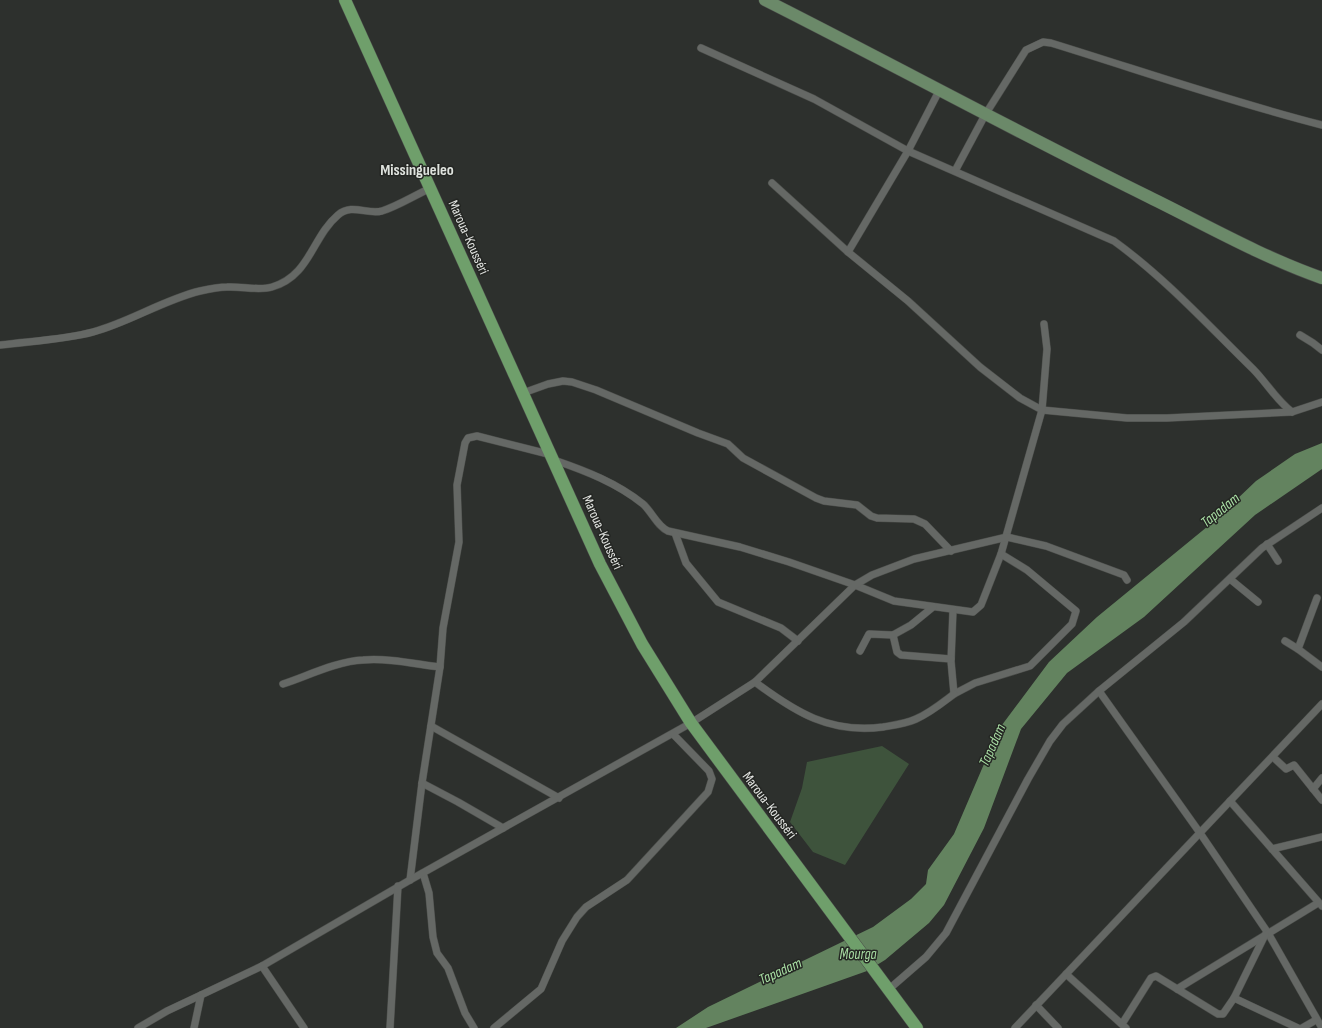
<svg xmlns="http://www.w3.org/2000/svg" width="1322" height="1028" font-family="'Sofia Sans Condensed',sans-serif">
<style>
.green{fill:#3e533c}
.water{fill:#63835f}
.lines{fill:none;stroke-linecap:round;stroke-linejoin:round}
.street-casing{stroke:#4b4d4a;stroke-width:8}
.primary-casing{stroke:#4b4d4a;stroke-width:13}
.highway-casing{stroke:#4b4d4a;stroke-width:13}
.street{stroke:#656865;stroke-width:7}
.primary{stroke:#6b8969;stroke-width:12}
.highway{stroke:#6f9f6b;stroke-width:12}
.labels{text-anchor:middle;stroke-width:3;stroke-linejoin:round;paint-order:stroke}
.street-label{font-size:14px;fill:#e2e4e1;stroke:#242623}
.water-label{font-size:15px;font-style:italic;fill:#a9dea4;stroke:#242623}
.quarter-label{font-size:16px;font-weight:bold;fill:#dfe3de;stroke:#242623}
</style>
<rect width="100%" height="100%" fill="#2d302d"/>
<path class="green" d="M882,746L909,764L845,865L813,852L790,822L802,788L807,762Z"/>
<path class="water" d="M1322,443V469L1255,515L1144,617L1067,673L1021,729L984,828L944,905L929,923L885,960L867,971L706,1028H676L708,1007L873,927L911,899L926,884L928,870L954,834L999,729L1049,662L1097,617L1213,522L1256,481L1295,454Z"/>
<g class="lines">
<g class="street-casing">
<g id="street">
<path d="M701,48L814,99L908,151L1114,241C1165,278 1208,325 1253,369C1266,382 1277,401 1292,412"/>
<path d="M955,171L985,115L1026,50L1043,42L1051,43C1142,71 1231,102 1322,125"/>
<path d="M772,183L848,252L908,301L980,367L1020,398L1042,410L1127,418H1167L1292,412L1322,402"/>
<path d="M848,252L908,151L939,91"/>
<path d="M1300,335L1313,343L1322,350"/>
<path d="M0,345C31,341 63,340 93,332C130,322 163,300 200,291C209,289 219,287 227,287C242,286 258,291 272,287C310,276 312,237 338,215C352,203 367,215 382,211C398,206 415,195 431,188"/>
<path d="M523,393L548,384L563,381L572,382L596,390L698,433L728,444L743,458L816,498L824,501L857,505L871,516L877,518L914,519L925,524L951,551"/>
<path d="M554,460C586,471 617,483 643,504C652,512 657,526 668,531L740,547L789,562L855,585L894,601L973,612L981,605L1001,554L1042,410L1047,349L1044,324"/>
<path d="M675,533L686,563L718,602L781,628L798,641"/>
<path d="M1267,544L1278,561"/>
<path d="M1230,579L1258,602"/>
<path d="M1317,598L1298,649L1322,667"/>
<path d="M953,610L951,661L954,694L975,683L1030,666L1072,624L1076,611L1027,570L1001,554"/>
<path d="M893,635L897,652L901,655L951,659"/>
<path d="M1285,641L1298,649"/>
<path d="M860,651L869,634L893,635L911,625L933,607"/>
<path d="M755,682C795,712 830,734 883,727C895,725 905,724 916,719C930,713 942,703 954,694"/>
<path d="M283,684C307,676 338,661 363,660C389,658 415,664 440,667"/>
<path d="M1099,691L1200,833L1268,933L1322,1028"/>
<path d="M431,726L559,798"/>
<path d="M1273,757L1286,769L1294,765L1322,800"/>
<path d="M422,783L458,802L503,828"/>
<path d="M1313,789L1322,778"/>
<path d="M1230,801L1322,906"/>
<path d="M1272,849L1322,837"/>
<path d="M423,873L429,893L433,937L437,953L448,968L465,1013L474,1028"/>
<path d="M410,880L422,783L440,667L443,628L459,542L457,485L465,443L468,438L477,436L552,455"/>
<path d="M262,966L304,1028"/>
<path d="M1066,974L1126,1028"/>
<path d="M1177,989L1318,903"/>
<path d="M888,990L926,957L946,933L1028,779L1050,741L1063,724L1099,691L1184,622L1262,548L1322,508"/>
<path d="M1234,998L1298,1028"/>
<path d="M1036,1005L1058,1028"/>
<path d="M1122,1024L1151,978L1156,976L1218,1014H1223L1234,998L1265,935"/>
<path d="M138,1028L167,1011L201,995"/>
<path d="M194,1028L201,995L262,966L410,880L691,723L755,682L855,585L872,575L914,559L1007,537L1046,546L1124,575L1127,580"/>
<path d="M390,1028L398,886"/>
<path d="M494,1028L541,989L562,941L577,917L586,907L627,880L708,792L712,779L709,771L673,734"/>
<path d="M1015,1028L1322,704"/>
<path d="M1302,1028L1316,1020"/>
</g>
</g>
<g class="primary-casing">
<path id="primary" d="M765,0C894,65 1020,134 1149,197C1206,225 1262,257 1322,278"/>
</g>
<g class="highway-casing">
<path id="highway" d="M345,0L600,564L642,644L691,723L917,1028"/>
</g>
<use href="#street" class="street"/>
<use href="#primary" class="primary"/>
<use href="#highway" class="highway"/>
</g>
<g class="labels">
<g class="street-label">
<text transform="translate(469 237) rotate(66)" y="5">Maroua-Kousséri</text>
<text transform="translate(603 532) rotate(66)" y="5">Maroua-Kousséri</text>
<text transform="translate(770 805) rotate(53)" y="5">Maroua-Kousséri</text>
</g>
<g class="water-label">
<text transform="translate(1220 510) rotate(-39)" y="5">Tapadam</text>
<text transform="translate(992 745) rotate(-66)" y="5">Tapadam</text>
<text x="858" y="959">Mourga</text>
<text transform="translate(780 971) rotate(-24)" y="5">Tapadam</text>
</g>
<g class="quarter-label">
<text x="417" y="175">Missingueleo</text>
</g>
</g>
</svg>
